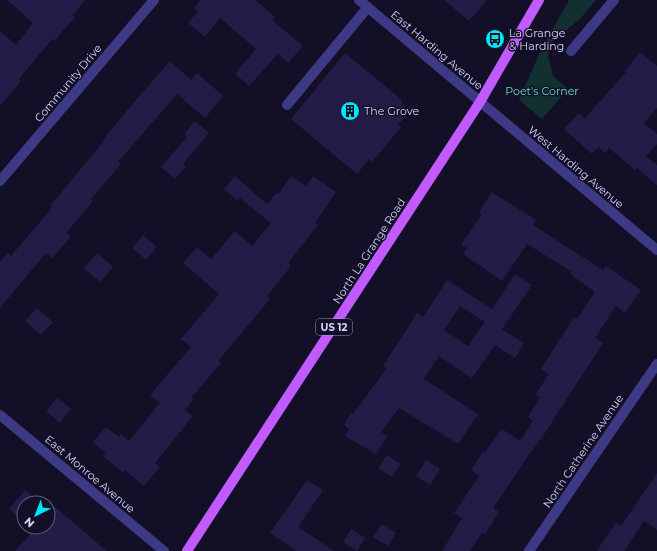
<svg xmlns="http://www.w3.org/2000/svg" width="657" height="551" font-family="Montserrat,sans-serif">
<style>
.green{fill:#12302f}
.building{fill:#241b47;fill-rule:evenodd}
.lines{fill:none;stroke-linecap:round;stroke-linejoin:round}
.minor{stroke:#3d3a85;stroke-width:10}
.major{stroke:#c25bff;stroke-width:10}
.labels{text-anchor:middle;stroke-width:3;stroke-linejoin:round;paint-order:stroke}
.shield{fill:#130f26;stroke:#9e99be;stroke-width:1}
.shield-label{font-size:10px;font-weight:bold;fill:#d9d4ff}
.poi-label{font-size:11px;fill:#d9d4ff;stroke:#130f26;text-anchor:start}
.street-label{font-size:11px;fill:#d9d4ff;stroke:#130f26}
.park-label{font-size:11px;fill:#5fe0c0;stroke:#130f26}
</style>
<rect width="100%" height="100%" fill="#130f26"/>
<path class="green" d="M569,0H596L580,19L552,41L548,55L553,76L568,89L542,119L519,100L541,50Z"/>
<g class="building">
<path d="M7,0H85L73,15L75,17L54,41L52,39L19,79L21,81L0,106V31L16,45L33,23Z"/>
<path d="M201,0H255L275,17L272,20L303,46L288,63L278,54L249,86L235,74L256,49L220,18L205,37L188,23L198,11L194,8Z"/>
<path d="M444,0H487L469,21Z"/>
<path d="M640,52L657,66V108L644,123L657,134V144L646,156L657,165V185L637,168L635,170L609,148L605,153L598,147L592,154L564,129L579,113L585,118L626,72L625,71Z"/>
<path d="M345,53L402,100L404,118L398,125L401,127L372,162L369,159L357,174L291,119Z"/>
<path d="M170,61L191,80L197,73L223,96L205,118L177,94L118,162L121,164L91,199L93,201L66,233L71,237L52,258L46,253L0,308V262L8,253L11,256L52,208L50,206L104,141L103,140L129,108Z"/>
<path d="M195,121L209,133L183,164L186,167L175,179L161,167L187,137L184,134Z"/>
<path d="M235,176L267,204L277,192L279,194L291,176L306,186L313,176L336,192L315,223L318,225L288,263L291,266L267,296L270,299L218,361L221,363L191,398L193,400L185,410L193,416L155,463L160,467L144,486L125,470L123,473L103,456L106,453L93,442L106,427L119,437L121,434L129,441L160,403L150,395L191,347L181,339L219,294L183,263L197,247L211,259L235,231L252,246L271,223L240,198L238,201L224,189Z"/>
<path d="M492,192L536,220L533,225L603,270L606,266L641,290L625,313L616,306L595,338L603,343L543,436L526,459L493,508L499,512L485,534L482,532L470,551H442L462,518L454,513L479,476L471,470L483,452L484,453L502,429L520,441L533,421L528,417L540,398L535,395L549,374L541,369L574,317L577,319L595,292L570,274L572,272L527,244L502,281L463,254L467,248L461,245L482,214L479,212Z"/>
<path d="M143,235L157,247L146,260L132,248Z"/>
<path d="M97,253L113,267L100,282L84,268Z"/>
<path d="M515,274L532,285L502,329L524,343L515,358L495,345L472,378L439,356L424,379L478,414L458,444L399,408L381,432L388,436L376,454L345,436L349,429L344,425L351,413L353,414L387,368L383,366L417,313L423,317L447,280L492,309ZM460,306L485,322L468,346L444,330Z"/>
<path d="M37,308L53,322L41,335L25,321Z"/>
<path d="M57,398L71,409L60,423L46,411Z"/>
<path d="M387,455L401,464L392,477L378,468Z"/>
<path d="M426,460L440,469L430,485L416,476Z"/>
<path d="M657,473V530L644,521L624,551H597L616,522L621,526Z"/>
<path d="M307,480L323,490L298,527L334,551H297L270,533Z"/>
<path d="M25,490L41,503H24V522L9,509Z"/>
<path d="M54,506L107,551H15L34,530L30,527H48V509L50,511Z"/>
<path d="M382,524L396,533L388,546L373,537Z"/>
<path d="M351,529L365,538L357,551L343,542Z"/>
</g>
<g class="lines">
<g class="minor">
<path d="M359,0L657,250"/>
<path d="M571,51L614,0"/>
<path d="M287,105L368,7"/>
<path d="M0,181L154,0"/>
<path d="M0,415L164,551"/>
<path d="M529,551L657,364"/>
</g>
<path class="major" d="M187,551L480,102L539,0"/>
</g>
<defs>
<g id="bus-disc" transform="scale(1)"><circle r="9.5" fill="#00e5ff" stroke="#130f26"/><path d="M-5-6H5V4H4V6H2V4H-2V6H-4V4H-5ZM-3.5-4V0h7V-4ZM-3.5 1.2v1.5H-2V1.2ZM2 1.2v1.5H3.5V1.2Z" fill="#111"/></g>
<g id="building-disc" transform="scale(1)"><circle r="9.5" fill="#00e5ff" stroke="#130f26"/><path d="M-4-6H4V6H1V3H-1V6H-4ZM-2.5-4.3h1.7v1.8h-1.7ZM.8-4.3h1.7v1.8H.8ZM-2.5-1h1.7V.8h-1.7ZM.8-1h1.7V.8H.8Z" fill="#111"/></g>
</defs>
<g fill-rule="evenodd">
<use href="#bus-disc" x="495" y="39"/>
<use href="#building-disc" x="350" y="111"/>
</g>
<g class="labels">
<rect class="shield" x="316" y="319" width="36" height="16" rx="3"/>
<g class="shield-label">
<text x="334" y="331">US 12</text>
</g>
<g class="poi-label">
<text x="509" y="37">La Grange<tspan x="509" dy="13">&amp; Harding</tspan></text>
<text x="364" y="115">The Grove</text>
</g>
<g class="street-label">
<text transform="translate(437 50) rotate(40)" y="4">East Harding Avenue</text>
<text transform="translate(68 83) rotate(-50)" y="4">Community Drive</text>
<text transform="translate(576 167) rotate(40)" y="4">West Harding Avenue</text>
<text transform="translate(369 251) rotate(-57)" y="4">North La Grange Road</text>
<text transform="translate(583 451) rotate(-56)" y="4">North Catherine Avenue</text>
<text transform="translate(90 474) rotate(40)" y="4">East Monroe Avenue</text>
</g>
<g class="park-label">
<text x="542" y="95">Poet's Corner</text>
</g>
</g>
<g transform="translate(36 515) rotate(222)"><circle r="19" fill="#130f26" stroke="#625e7d"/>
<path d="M0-3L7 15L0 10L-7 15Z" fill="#00e5ff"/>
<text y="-6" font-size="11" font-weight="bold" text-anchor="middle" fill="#d9d4ff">N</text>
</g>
</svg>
